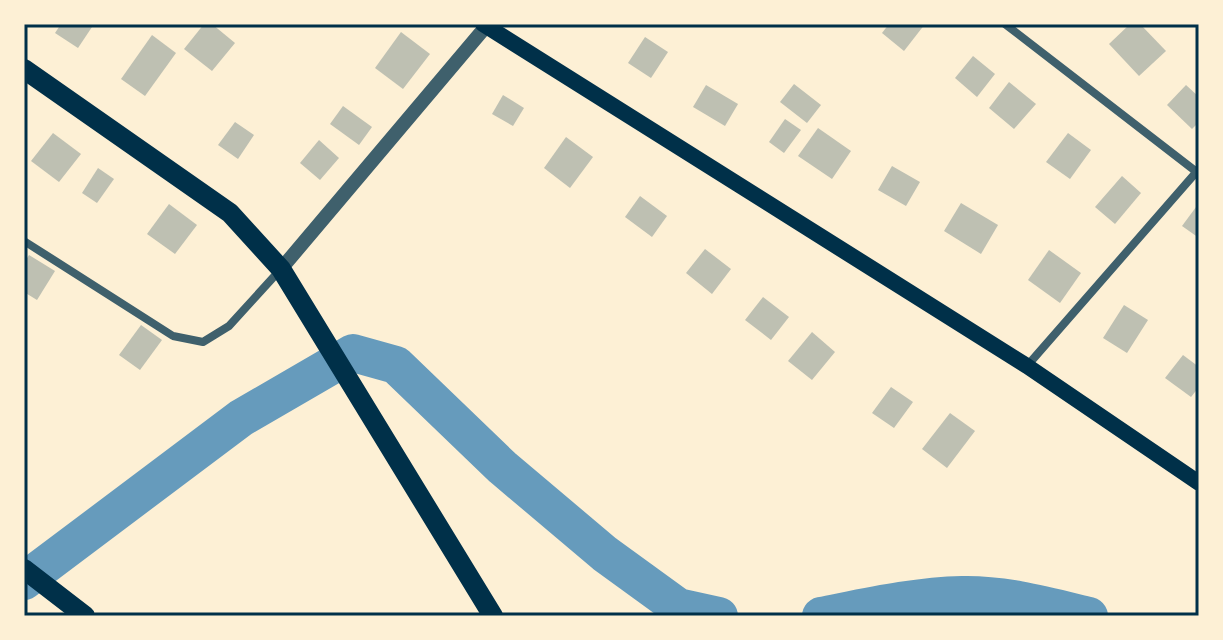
<svg xmlns="http://www.w3.org/2000/svg" width="1223" height="640" font-family="'Exo 2',sans-serif">
<style>
.lines{fill:none;stroke-linecap:round;stroke-linejoin:round}
.river{stroke:#669bbc;stroke-width:38}
.building{fill:#bec0b2}
.minor{stroke:#3f606c;stroke-width:8}
.tertiary{stroke:#3f606c;stroke-width:14}
.secondary{stroke:#003049;stroke-width:16}
.primary{stroke:#003049;stroke-width:20}
.neatline{fill:none;stroke:#003049;stroke-width:3}
</style>
<rect width="100%" height="100%" fill="#fdf0d5"/>
<g class="lines">
<g class="river">
<path d="M24,581L241,418L353,353L396,365L502,467L605,554L678,607L719,616"/>
<path d="M821,616C867,607 915,596 962,595C1005,594 1048,606 1089,616"/>
</g>
</g>
<g class="building">
<path d="M61,24H94L78,48L55,33Z"/>
<path d="M204,24H212L235,43L212,71L184,49Z"/>
<path d="M889,24H925L904,51L882,33Z"/>
<path d="M1130,24H1140L1166,51L1139,76L1109,44Z"/>
<path d="M401,32L430,54L403,89L375,68Z"/>
<path d="M152,35L176,53L145,96L121,79Z"/>
<path d="M645,37L668,52L651,78L628,63Z"/>
<path d="M973,56L995,74L977,97L955,78Z"/>
<path d="M1009,82L1036,104L1014,129L989,108Z"/>
<path d="M794,84L821,105L807,123L780,102Z"/>
<path d="M706,85L738,104L725,126L693,107Z"/>
<path d="M1186,85L1199,97V122L1192,129L1167,105Z"/>
<path d="M503,95L524,108L513,126L492,114Z"/>
<path d="M343,106L372,127L359,145L330,124Z"/>
<path d="M785,119L801,130L784,153L769,142Z"/>
<path d="M235,122L254,135L238,159L218,145Z"/>
<path d="M818,128L851,151L832,179L798,156Z"/>
<path d="M53,133L81,154L59,182L31,161Z"/>
<path d="M1068,133L1091,150L1070,179L1046,162Z"/>
<path d="M566,137L593,157L570,188L544,168Z"/>
<path d="M319,140L339,158L320,180L300,163Z"/>
<path d="M892,166L920,182L906,206L878,190Z"/>
<path d="M98,168L114,179L97,203L82,193Z"/>
<path d="M1122,176L1141,193L1115,224L1095,207Z"/>
<path d="M640,196L667,216L652,237L625,217Z"/>
<path d="M961,203L998,225L981,254L944,231Z"/>
<path d="M1199,203V238L1182,226Z"/>
<path d="M169,204L197,225L175,254L147,234Z"/>
<path d="M705,249L731,269L712,294L686,273Z"/>
<path d="M1049,250L1081,273L1060,303L1028,280Z"/>
<path d="M29,255L55,271L37,300L24,292V263Z"/>
<path d="M763,297L789,317L771,340L745,320Z"/>
<path d="M1124,305L1148,320L1127,353L1103,338Z"/>
<path d="M141,325L162,340L140,370L119,355Z"/>
<path d="M812,332L835,352L812,380L788,361Z"/>
<path d="M1183,355L1199,367V387L1191,397L1165,378Z"/>
<path d="M891,387L913,402L894,428L872,413Z"/>
<path d="M950,413L975,431L947,468L922,449Z"/>
</g>
<g class="lines">
<g class="minor">
<path d="M1005,24L1198,173"/>
<path d="M24,241L173,336L203,342L229,326L280,270"/>
<path d="M1027,366L1199,169"/>
</g>
<path class="tertiary" d="M281,269L488,24"/>
<path class="secondary" d="M483,24L1027,366L1199,483"/>
<g class="primary">
<path d="M24,69L230,213L281,269L493,616"/>
<path d="M24,569L85,616"/>
</g>
</g>
<rect width="1223" height="640" fill="none" stroke="#fdf0d5" stroke-width="52"/>
<rect x="26" y="26" width="1171" height="588" class="neatline"/>
</svg>
